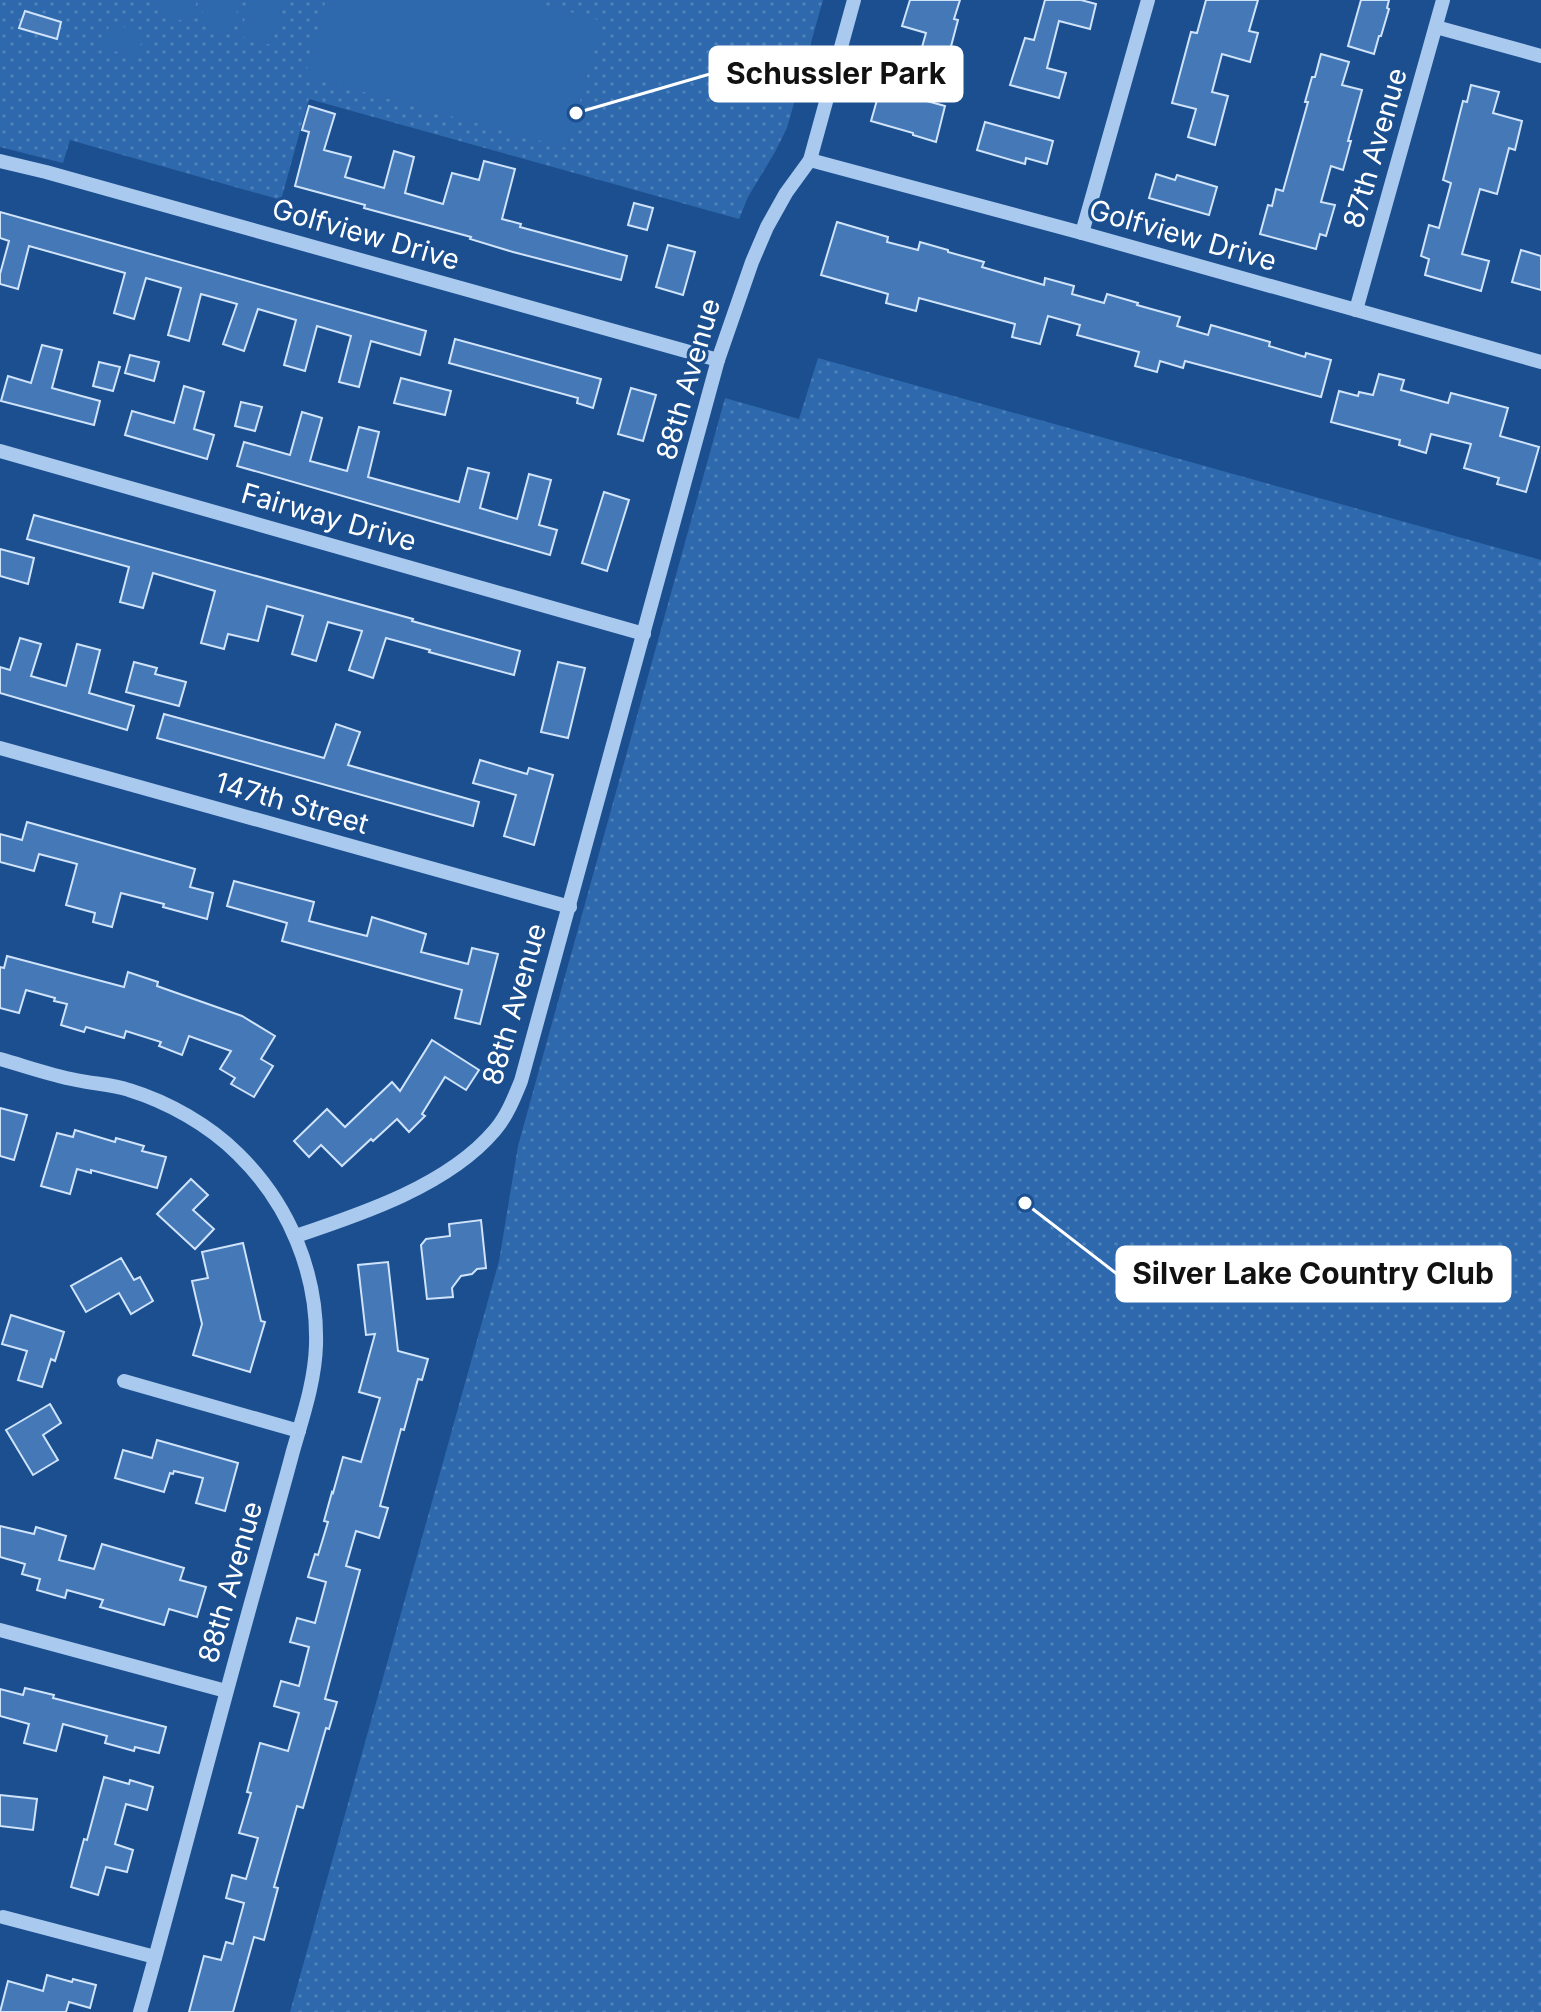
<svg xmlns="http://www.w3.org/2000/svg" width="1541" height="2012" font-family="Inter,sans-serif">
<style>
.grass{fill:url(#grass-dots)}
.garden{fill:#2e69ad}
.building{fill:#4478b7;stroke:#cfe3fa;stroke-width:2}
.lines{fill:none;stroke-linecap:round;stroke-linejoin:round}
.minor{stroke:#a9c9ee;stroke-width:14}
.labels{text-anchor:middle;stroke-width:6;stroke-linejoin:round;paint-order:stroke}
.street-label{font-size:28px;fill:#fff;stroke:#1b4f8f}
.leader{fill:none;stroke:#fff;stroke-width:3}
.callout-dot{fill:#fff;stroke:#1b4f8f;stroke-width:3}
.callout{fill:#fff;stroke:#fff;stroke-width:3}
.callout-label{font-size:30px;text-anchor:middle;font-weight:bold;fill:#111}
</style>
<defs>
<pattern id="grass-dots" width="8" height="8" patternUnits="userSpaceOnUse" patternTransform="scale(2)"><rect width="8" height="8" fill="#2e69ad"/><path d="M2 2h.1M6 6h.1" fill="none" stroke="#4d80b9" stroke-width="1.8" stroke-linecap="round"/></pattern>
</defs>
<rect width="100%" height="100%" fill="#1b4f8f"/>
<g class="grass">
<path d="M0,0H823L787,128L775,152L748,197L739,219L309,99L281,200L70,140L63,163L0,147Z"/>
<path d="M818,358L1541,560V2012H290L499,1261L518,1146L725,398L799,419Z"/>
</g>
<g class="garden">
<path d="M163,0H197L190,23L159,14Z"/>
<path d="M206,0H240L231,34L199,25Z"/>
<path d="M250,0H284L271,45L240,36Z"/>
<path d="M326,0H527L602,21L567,148L305,76Z"/>
<path d="M110,23L144,33L137,57L103,48Z"/>
</g>
<g class="building">
<path d="M910,0H960L954,19L958,20L945,69L918,61L926,33L902,26Z"/>
<path d="M1045,0H1081L1096,4L1090,29L1059,21L1047,68L1066,73L1059,98L1010,85L1025,38L1034,40Z"/>
<path d="M1206,0H1258L1249,31L1258,33L1250,62L1222,54L1212,92L1228,96L1215,145L1188,137L1196,109L1172,103L1191,32L1197,33Z"/>
<path d="M1361,0H1389L1387,8L1389,9L1381,36H1379L1374,54L1348,46Z"/>
<path d="M25,11L61,22L57,39L19,28Z"/>
<path d="M1321,54L1349,62L1342,85L1362,90L1348,141H1351L1343,170L1331,166L1321,202L1335,205L1326,236L1320,234L1316,249L1260,234L1268,205L1272,206L1276,189L1283,191L1308,102H1305L1312,77H1315Z"/>
<path d="M883,79L908,86L905,95L945,106L936,142L913,135V133L871,121Z"/>
<path d="M1471,85L1499,92L1493,113L1522,121L1515,150L1509,148L1497,194L1480,189L1462,254L1489,261L1481,291L1425,275L1429,259L1421,256L1429,225L1439,228L1451,183L1443,180L1463,101L1467,102Z"/>
<path d="M309,106L335,114L324,150L351,157L345,177L384,188L394,151L414,157L405,193L443,204L452,173L479,180L484,161L515,169L502,219L521,224L520,227L627,256L621,280L513,252L470,239L471,237L364,208L365,205L295,186L309,132L302,130Z"/>
<path d="M985,122L1053,141L1047,164L1026,158L1025,164L977,150Z"/>
<path d="M1156,174L1175,180L1177,175L1217,187L1209,215L1149,198Z"/>
<path d="M634,203L653,208L647,230L628,225Z"/>
<path d="M0,212L426,331L420,355L371,341L359,387L339,382L351,336L317,326L305,371L284,365L296,320L258,309L244,351L223,344L237,304L201,294L189,341L168,335L181,288L146,278L134,319L114,313L125,273L29,246L18,289L0,284V274L9,241L0,238Z"/>
<path d="M837,222L888,237L887,242L918,250L920,242L948,250V252L984,262L982,267L1044,285L1045,278L1074,286L1072,294L1104,303L1107,294L1138,303L1137,305L1180,317L1177,326L1208,335L1211,325L1270,342L1269,346L1305,357L1306,353L1331,360L1321,397L1185,361L1183,368L1160,361L1157,372L1135,366L1139,352L1077,335L1080,325L1048,316L1040,344L1012,337L1015,324L919,298L916,311L886,303L888,294L821,275Z"/>
<path d="M668,245L695,252L683,295L656,287Z"/>
<path d="M1521,250L1541,256V290L1512,282Z"/>
<path d="M455,339L601,379L593,408L577,403L578,398L449,363Z"/>
<path d="M42,345L62,350L52,388L100,401L94,425L1,401L8,376L31,383Z"/>
<path d="M130,355L159,362L154,381L125,373Z"/>
<path d="M99,362L120,367L113,391L93,386Z"/>
<path d="M1379,374L1404,380L1401,390L1448,403L1451,393L1508,408L1500,436L1539,447L1526,492L1497,484L1499,478L1464,468L1471,444L1431,434L1426,453L1399,445L1400,440L1331,422L1339,391L1358,396L1359,392L1373,395Z"/>
<path d="M401,378L451,391L445,415L394,403Z"/>
<path d="M184,386L204,392L194,429L214,435L207,459L125,435L132,411L174,423Z"/>
<path d="M631,388L656,395L643,441L618,434Z"/>
<path d="M241,402L262,407L255,431L235,426Z"/>
<path d="M302,412L322,418L310,461L347,471L359,427L379,432L368,477L459,502L468,468L489,473L480,508L517,519L529,474L551,480L539,525L557,530L550,555L237,466L244,442L290,455Z"/>
<path d="M604,492L629,500L607,571L582,563Z"/>
<path d="M34,515L413,619L412,621L520,651L514,675L429,652L430,650L386,638L373,678L349,670L362,631L328,622L316,661L292,654L303,616L267,606L258,641L228,634L224,649L201,643L215,591L153,573L143,608L120,602L129,567L27,539Z"/>
<path d="M0,549L34,558L28,584L0,576Z"/>
<path d="M20,638L41,644L31,676L66,686L77,644L100,650L89,693L134,706L127,730L0,693V667L10,670Z"/>
<path d="M134,662L157,668L155,674L186,682L179,706L126,692Z"/>
<path d="M558,662L585,668L568,738L541,732Z"/>
<path d="M164,714L324,758L336,724L360,732L348,765L479,802L473,826L157,738Z"/>
<path d="M480,760L527,774L529,768L553,775L534,845L504,836L516,795L473,783Z"/>
<path d="M27,822L195,869L190,887L213,893L207,919L163,907L164,904L121,893L112,927L93,922L95,913L66,905L77,864L39,854L34,871L0,862V834L22,840Z"/>
<path d="M234,881L314,902L309,921L343,930L367,936L372,917L426,934L421,952L468,964L472,948L498,954L480,1024L455,1018L462,990L282,941L287,923L227,906Z"/>
<path d="M7,956L124,987L128,972L158,982L157,986L242,1016L275,1036L261,1059L273,1066L254,1097L231,1084L235,1078L220,1069L231,1051L189,1036L182,1055L159,1046L161,1042L126,1031L124,1038L86,1027L84,1032L61,1025L67,1004L54,1001L55,998L26,990L19,1013L0,1008V967L4,968Z"/>
<path d="M432,1040L479,1070L466,1090L445,1077L422,1114L425,1116L409,1132L397,1119L373,1141L371,1139L342,1166L321,1145L309,1157L294,1141L327,1109L345,1127L392,1082L400,1091Z"/>
<path d="M0,1108L27,1115L14,1160L0,1156Z"/>
<path d="M75,1130L115,1142L116,1138L144,1146L142,1151L166,1157L157,1188L91,1170V1173L77,1169L70,1194L41,1186L57,1133L73,1137Z"/>
<path d="M191,1179L208,1195L193,1210L214,1229L195,1249L157,1214Z"/>
<path d="M481,1220L486,1268L477,1269L472,1274L461,1276L452,1288L453,1297L427,1299L421,1245L426,1239L450,1236L449,1224Z"/>
<path d="M243,1243L261,1321L265,1322L250,1372L193,1355L202,1324L192,1281L208,1278L202,1252Z"/>
<path d="M121,1258L134,1280L140,1277L153,1301L131,1314L119,1293L86,1312L71,1286Z"/>
<path d="M388,1262L398,1351L428,1359L422,1380L418,1379L404,1430L401,1429L380,1506L388,1508L379,1538L356,1531L346,1566L360,1570L325,1699L337,1702L329,1729L326,1728L303,1808L297,1806L274,1887L278,1888L264,1940L254,1937L233,2012H189L204,1956L221,1960L226,1942L233,1944L244,1903L226,1898L232,1875L246,1879L258,1838L239,1833L251,1793L247,1792L260,1743L288,1751L299,1713L274,1706L281,1681L299,1686L309,1647L290,1642L297,1618L315,1623L326,1582L308,1577L315,1554L318,1555L328,1522L324,1521L332,1492L333,1493L343,1457L361,1462L380,1398L359,1392L375,1334L366,1335L358,1265Z"/>
<path d="M11,1315L64,1332L55,1361L51,1359L42,1387L18,1380L27,1351L2,1344Z"/>
<path d="M50,1404L61,1423L43,1435L58,1460L33,1475L6,1430Z"/>
<path d="M157,1440L238,1463L225,1511L196,1503L203,1478L174,1471L173,1474L170,1473L164,1492L115,1478L123,1450L152,1458Z"/>
<path d="M0,1526L34,1534L36,1527L66,1536L59,1560L94,1569L102,1544L184,1568L180,1580L206,1587L197,1617L169,1609L164,1625L100,1607L103,1600L67,1590L65,1598L37,1590L40,1579L22,1574L25,1564L0,1557Z"/>
<path d="M25,1688L54,1695L53,1698L166,1727L159,1753L135,1747L134,1751L105,1743L107,1736L63,1724L56,1751L24,1743L29,1724L0,1716V1689L23,1695Z"/>
<path d="M104,1777L129,1784L130,1780L153,1787L147,1810L126,1804L115,1844L133,1850L127,1872L106,1867L98,1895L71,1887L84,1839L87,1840Z"/>
<path d="M0,1795L37,1799L33,1830L0,1826Z"/>
<path d="M47,1975L72,1982L73,1979L96,1985L90,2008L69,2002L66,2012H0L8,1981L43,1991Z"/>
</g>
<g class="lines">
<g class="minor">
<path d="M1436,27L1541,56"/>
<path d="M810,160L1082,233L1541,362"/>
<path d="M0,161L46,172L718,360"/>
<path d="M1082,233L1148,0"/>
<path d="M1356,310L1443,0"/>
<path d="M0,451L644,634"/>
<path d="M0,748L570,907"/>
<path d="M0,1059C25,1066 50,1075 76,1080C94,1084 112,1084 129,1090C168,1102 209,1125 238,1154C289,1204 318,1273 316,1345C315,1381 303,1416 293,1451C281,1496 268,1541 256,1585C216,1727 180,1870 140,2012"/>
<path d="M296,1236C362,1214 449,1185 495,1130C507,1116 514,1098 521,1081L718,360L752,262L767,227L786,193L810,160L854,0"/>
<path d="M124,1381L299,1431"/>
<path d="M0,1630L226,1691"/>
<path d="M3,1917L155,1957"/>
</g>
</g>
<g class="labels">
<g class="street-label">
<text transform="translate(1375 148) rotate(-74)" y="10">87th Avenue</text>
<text transform="translate(366 234) rotate(16)" y="10">Golfview Drive</text>
<text transform="translate(1183 235) rotate(16)" y="10">Golfview Drive</text>
<text transform="translate(688 379) rotate(-74)" y="10">88th Avenue</text>
<text transform="translate(329 517) rotate(16)" y="10">Fairway Drive</text>
<text transform="translate(292 803) rotate(16)" y="10">147th Street</text>
<text transform="translate(514 1004) rotate(-74)" y="10">88th Avenue</text>
<text transform="translate(230 1582) rotate(-74)" y="10">88th Avenue</text>
</g>
</g>
<path class="leader" d="M576 113L710 74M1025 1203L1117 1274"/>
<g class="callout-dot">
<circle cx="576" cy="113" r="8"/>
<circle cx="1025" cy="1203" r="8"/>
</g>
<g class="callout">
<rect x="710" y="47" width="252" height="54" rx="8"/>
<rect x="1117" y="1247" width="393" height="54" rx="8"/>
</g>
<g class="callout-label">
<text x="836" y="84">Schussler Park</text>
<text x="1313" y="1284">Silver Lake Country Club</text>
</g>
</svg>
